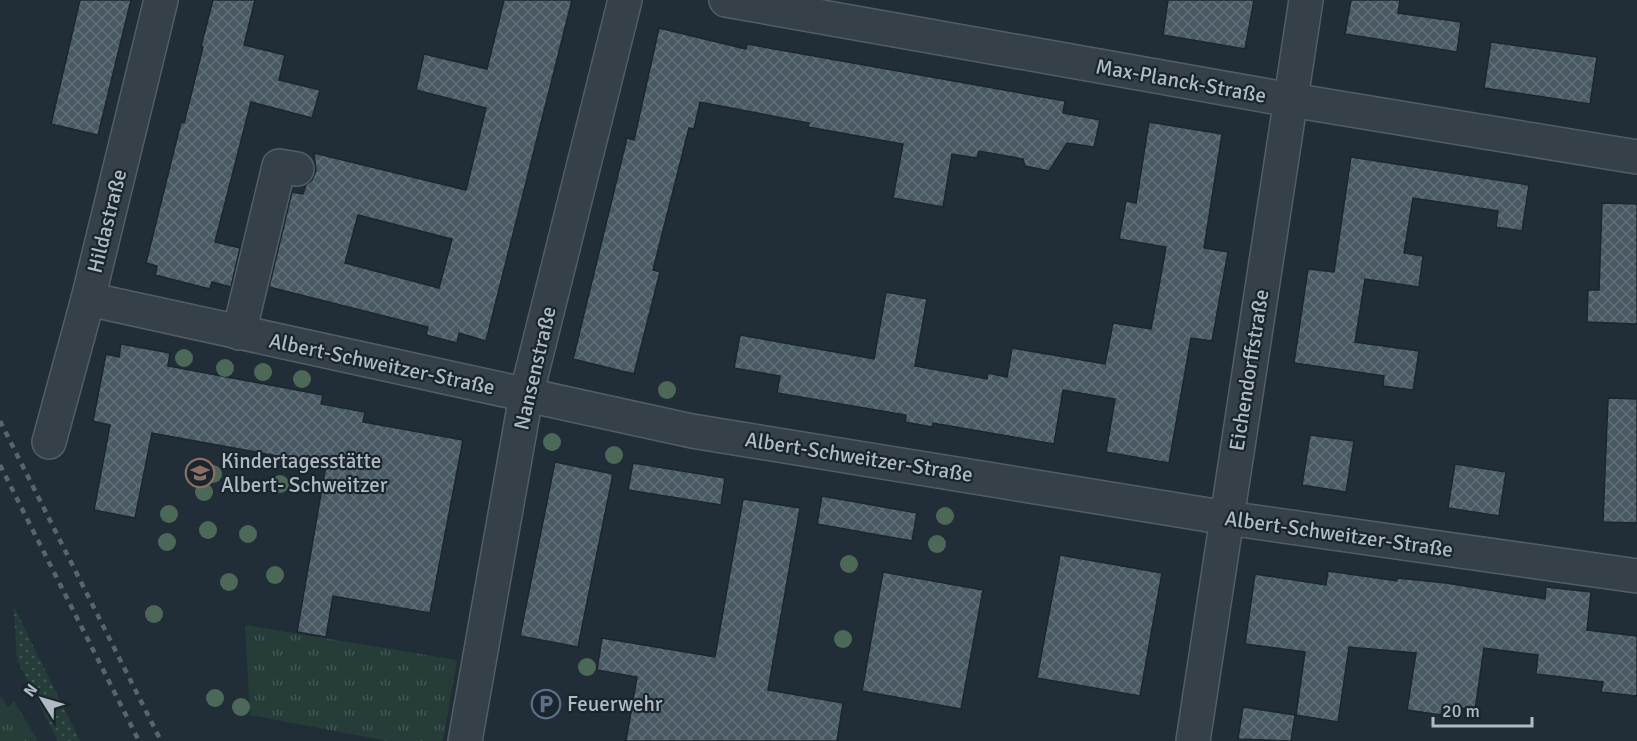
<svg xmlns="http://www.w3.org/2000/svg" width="1637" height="741" font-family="Signika,sans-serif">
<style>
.grass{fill:url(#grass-dots)}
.park{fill:url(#park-tufts)}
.building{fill:url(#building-cross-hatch);stroke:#1c272e;stroke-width:1.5;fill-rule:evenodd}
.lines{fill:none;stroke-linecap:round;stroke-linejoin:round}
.minor-casing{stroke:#525e65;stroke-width:36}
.minor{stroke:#354048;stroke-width:33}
.rail{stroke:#57656f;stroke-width:4.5;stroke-dasharray:6 6;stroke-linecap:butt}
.tree{fill:#4c6957}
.labels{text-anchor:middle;stroke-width:4.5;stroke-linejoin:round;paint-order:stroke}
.street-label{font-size:21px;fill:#afbbc4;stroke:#1a252c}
.poi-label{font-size:21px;fill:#afbbc4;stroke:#1a252c;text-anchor:start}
</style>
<defs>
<pattern id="grass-dots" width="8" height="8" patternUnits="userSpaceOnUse" patternTransform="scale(1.5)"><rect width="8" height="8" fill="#263c39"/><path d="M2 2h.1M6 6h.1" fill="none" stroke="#435654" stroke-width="1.8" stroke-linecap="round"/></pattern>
<pattern id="park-tufts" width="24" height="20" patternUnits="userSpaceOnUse" patternTransform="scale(1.5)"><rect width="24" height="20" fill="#263c39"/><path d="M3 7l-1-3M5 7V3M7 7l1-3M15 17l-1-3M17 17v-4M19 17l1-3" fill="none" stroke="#435654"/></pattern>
<pattern id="building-cross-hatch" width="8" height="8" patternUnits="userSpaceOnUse" patternTransform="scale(1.5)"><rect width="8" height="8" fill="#495963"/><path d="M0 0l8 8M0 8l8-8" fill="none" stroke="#616f78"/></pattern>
</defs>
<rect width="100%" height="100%" fill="#212e37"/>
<path class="grass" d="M14,607L80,741H58L17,660Z"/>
<g class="park">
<path d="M245,625L457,660L443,741H388L250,715Z"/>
<path d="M0,695L8,707L14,701L38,741H0Z"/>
</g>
<g class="building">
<path d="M80,0H131L98,135L51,124Z"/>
<path d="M213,0H255L244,45L285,55L279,80L320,90L312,118L251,102L215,242L240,248L231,287L212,282L210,289L155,275L157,266L146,263L181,122L184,123L203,47L201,46Z"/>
<path d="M504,0H572L486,341L459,333L457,343L426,335L428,327L269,287L292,192L303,194L306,185L312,180L316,171L314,153L466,190L486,108L416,90L424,54L487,69ZM358,215L452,239L439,288L345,263Z"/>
<path d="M1168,0H1254L1245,49L1163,35Z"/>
<path d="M1351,0H1400L1398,13L1461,22L1457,52L1345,34Z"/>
<path d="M659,28L746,49L747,44L1065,101L1063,113L1100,120L1094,147L1067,143L1049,171L1025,166L1023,159L979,151L977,158L952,154L943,207L893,198L903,144L808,127L809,123L700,102L694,129L689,128L653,270L660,272L634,374L573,359L627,138L634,140Z"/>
<path d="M1491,42L1597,57L1590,104L1484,88Z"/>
<path d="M1149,122L1222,134L1204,248L1228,252L1212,341L1191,338L1169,463L1106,452L1115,399L1063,390L1054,444L933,423L932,427L905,422L906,415L777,393L780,376L734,368L740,335L874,359L886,292L927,299L915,366L987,379L988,373L1007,377L1012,348L1105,364L1113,323L1151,329L1159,286L1166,247L1119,239L1126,201L1136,203Z"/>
<path d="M1351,157L1529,185L1522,231L1496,227L1498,211L1413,198L1404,253L1423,256L1419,287L1365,279L1355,342L1419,351L1413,390L1383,386L1384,376L1294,363L1308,269L1334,272Z"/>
<path d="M1602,203L1637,204V324L1587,322L1588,290H1599Z"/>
<path d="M121,344L170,353L168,366L323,395L321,404L365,412L363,422L463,440L430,613L333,596L326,637L297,632L326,465L152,433L135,518L94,510L110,425L93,421L106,354L119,357Z"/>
<path d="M1608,398L1637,399V523L1603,522Z"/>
<path d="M1310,435L1354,441L1346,492L1302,485Z"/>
<path d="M555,462L613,474L578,647L520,636Z"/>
<path d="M633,463L725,478L721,505L628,490Z"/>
<path d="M1455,464L1506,472L1499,516L1448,508Z"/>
<path d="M822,496L917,513L912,541L817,524Z"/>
<path d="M743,499L800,508L768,690L843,703L837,741H626L637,677L597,670L602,638L715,657Z"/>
<path d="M1060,555L1162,573L1140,696L1037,678Z"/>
<path d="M1328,571L1397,581V578L1446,583L1545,599L1546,587L1591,592L1587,630L1637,636V696L1601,692L1603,682L1536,674L1538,655L1484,648L1475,710L1443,705L1441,715L1407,710L1416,653L1349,647L1338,722L1296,715L1305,652L1245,644L1255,574L1326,585Z"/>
<path d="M883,572L983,590L961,709L862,691Z"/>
<path d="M1243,707L1295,715L1291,741L1238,739Z"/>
</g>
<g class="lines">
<g class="minor-casing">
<g id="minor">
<path d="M726,0L1291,100L1637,157"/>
<path d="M88,299L692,431L1227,518L1637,576"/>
<path d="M239,333L279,166L297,169"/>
<path d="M49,442L88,299L161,0"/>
<path d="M465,741L526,396L625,0"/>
<path d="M1193,741L1306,0"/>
</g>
</g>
<use href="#minor" class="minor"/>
<g class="rail">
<path d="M0,421L161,741"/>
<path d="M0,465L139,741"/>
</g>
</g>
<g class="tree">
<circle cx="184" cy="358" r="9"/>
<circle cx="225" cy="368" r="9"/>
<circle cx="263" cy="372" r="9"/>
<circle cx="302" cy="379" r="9"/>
<circle cx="667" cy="390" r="9"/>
<circle cx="552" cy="442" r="9"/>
<circle cx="614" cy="455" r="9"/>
<circle cx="213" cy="474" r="9"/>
<circle cx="280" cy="484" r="9"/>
<circle cx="204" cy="492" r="9"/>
<circle cx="169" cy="514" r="9"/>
<circle cx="945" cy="516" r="9"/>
<circle cx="208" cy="530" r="9"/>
<circle cx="248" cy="534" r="9"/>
<circle cx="167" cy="542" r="9"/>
<circle cx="937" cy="544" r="9"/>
<circle cx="849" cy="564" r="9"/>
<circle cx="275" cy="575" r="9"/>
<circle cx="229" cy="582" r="9"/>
<circle cx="154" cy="614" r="9"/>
<circle cx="843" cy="639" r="9"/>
<circle cx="587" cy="667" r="9"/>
<circle cx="215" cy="698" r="9"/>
<circle cx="241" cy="707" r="9"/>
</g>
<defs>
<g id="school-ring" transform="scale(1.5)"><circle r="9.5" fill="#1a252c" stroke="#8d6e63" stroke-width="1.5"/><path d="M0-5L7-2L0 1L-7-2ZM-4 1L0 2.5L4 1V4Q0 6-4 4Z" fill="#8d6e63"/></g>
<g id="parking-ring" transform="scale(1.5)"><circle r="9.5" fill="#1a252c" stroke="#5c6f8a" stroke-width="1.5"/><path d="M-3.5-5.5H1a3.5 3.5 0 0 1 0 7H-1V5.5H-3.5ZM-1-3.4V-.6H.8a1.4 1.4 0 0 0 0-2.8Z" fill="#5c6f8a"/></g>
</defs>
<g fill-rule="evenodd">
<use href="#school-ring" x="200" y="473"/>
<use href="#parking-ring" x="546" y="704"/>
</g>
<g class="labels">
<g class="street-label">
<text transform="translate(1181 81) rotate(10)" y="7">Max-Planck-Straße</text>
<text transform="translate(107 221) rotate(-76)" y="7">Hildastraße</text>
<text transform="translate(382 364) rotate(12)" y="7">Albert-Schweitzer-Straße</text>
<text transform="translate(535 368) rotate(-77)" y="7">Nansenstraße</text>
<text transform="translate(1249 370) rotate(-81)" y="7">Eichendorffstraße</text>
<text transform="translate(859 457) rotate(9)" y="7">Albert-Schweitzer-Straße</text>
<text transform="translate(1339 534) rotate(8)" y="7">Albert-Schweitzer-Straße</text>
</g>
<g class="poi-label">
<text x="221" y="468">Kindertagesstätte<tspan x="221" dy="24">Albert- Schweitzer</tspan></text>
<text x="567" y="711">Feuerwehr</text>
</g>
</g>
<g transform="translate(42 699) rotate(307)" stroke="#1a252c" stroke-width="4.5" paint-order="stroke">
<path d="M0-4.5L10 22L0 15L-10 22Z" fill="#afbbc4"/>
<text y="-9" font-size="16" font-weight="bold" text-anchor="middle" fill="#afbbc4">N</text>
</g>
<path d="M1433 717v9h99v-9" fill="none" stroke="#afbbc4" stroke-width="3"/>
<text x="1442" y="717" font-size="18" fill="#afbbc4" stroke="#1a252c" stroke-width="4.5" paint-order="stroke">20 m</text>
</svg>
